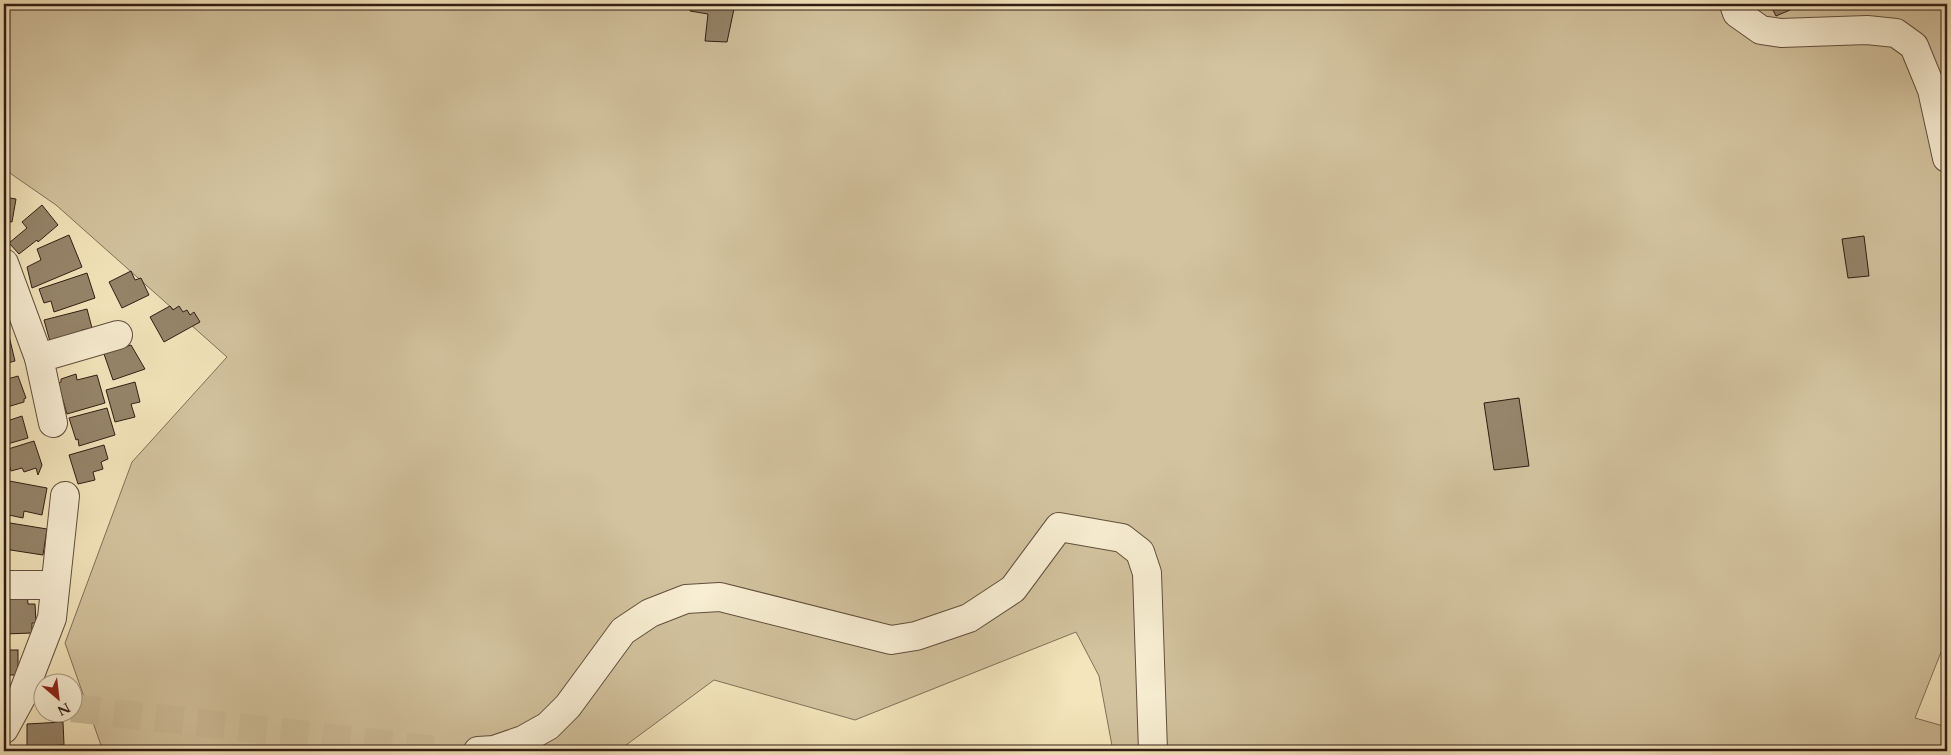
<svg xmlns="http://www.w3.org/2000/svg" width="1951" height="755" font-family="Cardo,serif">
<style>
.green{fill:#d3c39f;stroke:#82705a}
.building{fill:#96856b;stroke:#311c14}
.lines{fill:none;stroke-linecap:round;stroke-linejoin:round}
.minor-tunnel{stroke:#cdbd9a;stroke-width:28;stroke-dasharray:28 14;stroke-linecap:butt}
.minor-casing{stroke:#624e3e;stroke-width:30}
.minor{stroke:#f8eed3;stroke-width:28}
</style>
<rect width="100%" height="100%" fill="#f4e5bc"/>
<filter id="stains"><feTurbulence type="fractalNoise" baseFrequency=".004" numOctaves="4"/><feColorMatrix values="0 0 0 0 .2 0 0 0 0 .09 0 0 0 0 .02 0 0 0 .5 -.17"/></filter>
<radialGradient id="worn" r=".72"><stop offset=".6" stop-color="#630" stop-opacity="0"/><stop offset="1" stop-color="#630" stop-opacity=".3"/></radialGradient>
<path class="green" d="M4,4H1947V637L1915,718L1947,727V751H1113L1099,676L1076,632L855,720L714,680L618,751H103L65,643L132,462L227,357L56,205L4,169Z"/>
<g class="building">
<path d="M691,4H735L727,42L705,41L708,14L690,11Z"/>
<path d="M1770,4H1804L1776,16Z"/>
<path d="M4,197L16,199L12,222L6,221L4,235Z"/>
<path d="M42,205L58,225L38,242L37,240L19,254L9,243L27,228L22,222Z"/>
<path d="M69,235L82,267L32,288L27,267L41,260L37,249Z"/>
<path d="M1864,236L1869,276L1848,278L1842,239Z"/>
<path d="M131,271L135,280L141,278L149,295L122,308L109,282Z"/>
<path d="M87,273L95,298L54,312L51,301L44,303L39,289Z"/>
<path d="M170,306L173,310L179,306L183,312L187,310L190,315L194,312L200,322L164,342L150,317Z"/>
<path d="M87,309L92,328L82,330L84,336L51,345L44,320Z"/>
<path d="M4,315L15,361L4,364Z"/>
<path d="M131,345L145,369L113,380L104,354Z"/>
<path d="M76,374L77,380L97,375L105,403L67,414L58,383L61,382V379Z"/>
<path d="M18,376L26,398L24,399V402L4,408V380Z"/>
<path d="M135,382L140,402L131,404L135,417L115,422L106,390Z"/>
<path d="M1519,398L1529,466L1494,470L1484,403Z"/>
<path d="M107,408L115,435L79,446L78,439L76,440L69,418Z"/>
<path d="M22,416L28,438L4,445V422Z"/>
<path d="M34,441L42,465L38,475L36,468L24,472L22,468L11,471L5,450Z"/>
<path d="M104,445L108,459L101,462L103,469L93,472L95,480L78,484L69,455Z"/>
<path d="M4,480L47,488L42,515L24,511L23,518L4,514Z"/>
<path d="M4,522L47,529L43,555L4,549Z"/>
<path d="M27,592L28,604H35L36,623H32V633L4,634V594Z"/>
<rect x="4" y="650" width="14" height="25"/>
<path d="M63,722L64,745L27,747V724Z"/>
</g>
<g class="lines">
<path class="minor-tunnel" d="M72,708L445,751"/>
<g class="minor-casing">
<g id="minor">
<path d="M1734,4L1737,13L1761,30L1781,33L1867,30L1896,33L1914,46L1932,90L1947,158"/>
<path d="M4,263L39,358"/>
<path d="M53,423L39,358L118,335"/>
<path d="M4,585H55"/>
<path d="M4,729L22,696L52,618L65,496"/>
<path d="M478,751L494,750L523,740L548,726L568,706L623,631L650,613L686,599L720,597L891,640L916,636L969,618L1013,589L1059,527L1122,538L1140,552L1147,573L1153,751"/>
</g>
</g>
<use href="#minor" class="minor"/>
</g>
<rect width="1951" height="755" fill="none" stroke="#f4e5bc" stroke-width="20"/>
<rect x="5" y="5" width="1941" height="745" fill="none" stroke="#311c14" stroke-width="2.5"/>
<rect x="10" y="10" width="1931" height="735" fill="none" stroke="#311c14"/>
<g transform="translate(58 698) rotate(152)"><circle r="24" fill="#f8eed3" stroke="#a89a87"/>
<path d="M0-4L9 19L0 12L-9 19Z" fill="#8f2418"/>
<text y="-8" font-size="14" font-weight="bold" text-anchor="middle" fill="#311c14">N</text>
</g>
<rect width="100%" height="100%" filter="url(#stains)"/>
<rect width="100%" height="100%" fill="url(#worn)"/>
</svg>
